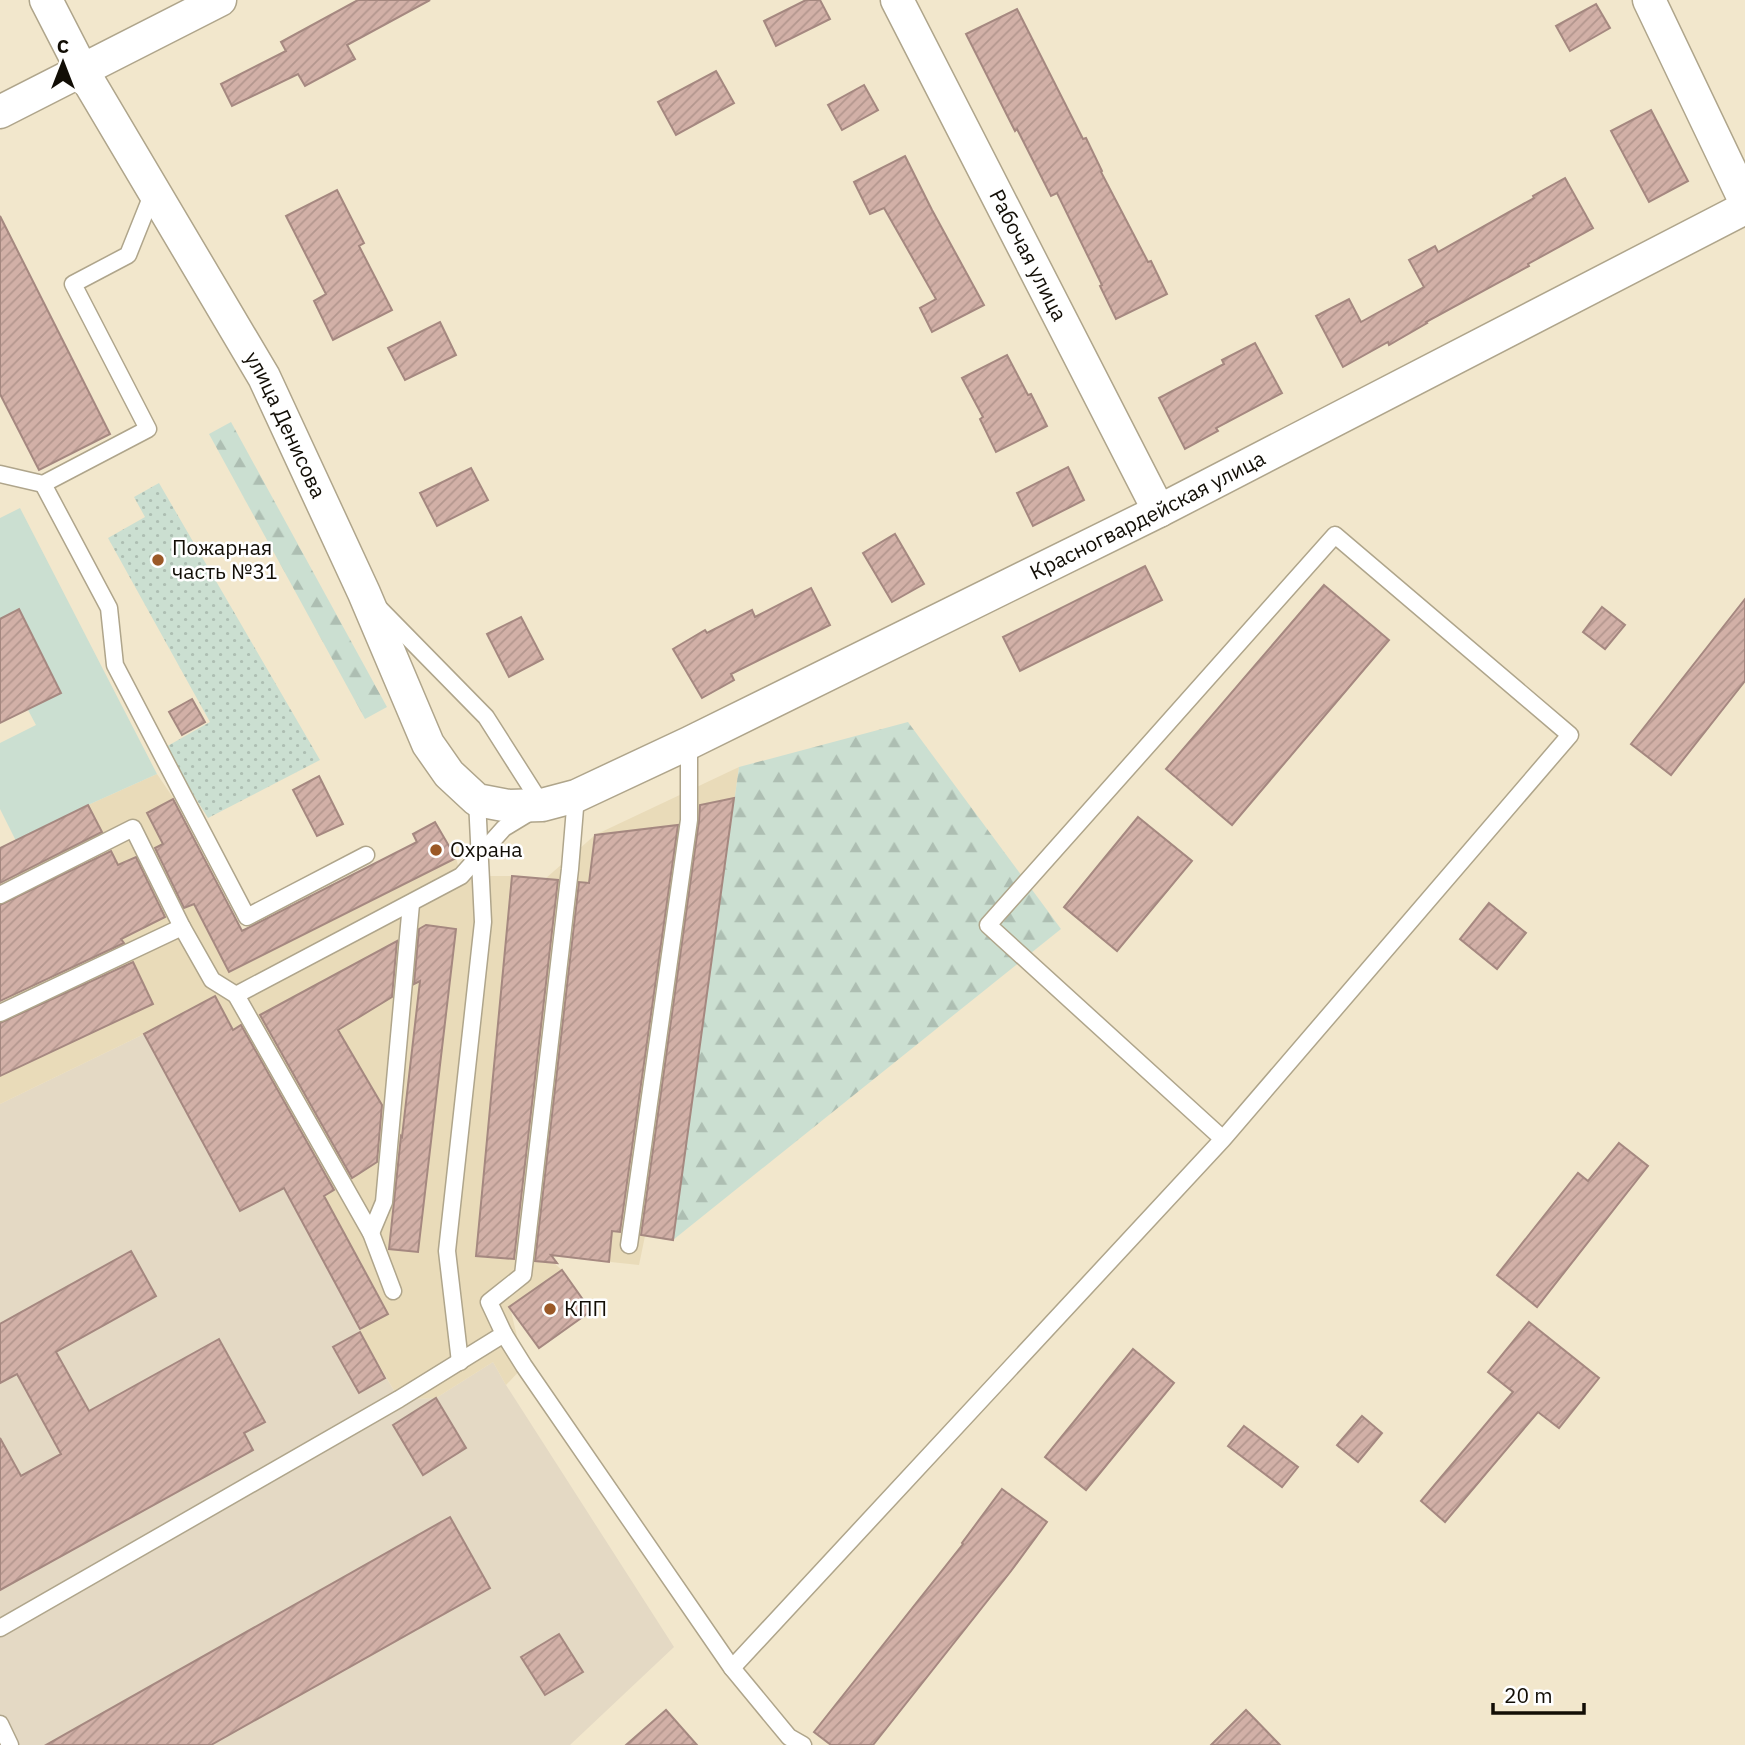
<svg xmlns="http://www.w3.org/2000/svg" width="1745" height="1745" font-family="'IBM Plex Sans',sans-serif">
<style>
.commercial{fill:#e4d9c4}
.built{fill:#e9dbb9}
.grass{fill:url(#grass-dots)}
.forest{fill:url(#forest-firs)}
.garden{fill:#cbdfd1}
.building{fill:url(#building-hatch);stroke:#a58880;stroke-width:2}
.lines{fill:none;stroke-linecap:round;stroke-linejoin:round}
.service-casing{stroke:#afa58b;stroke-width:19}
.minor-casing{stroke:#afa58b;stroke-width:35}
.service{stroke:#fff;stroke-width:16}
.minor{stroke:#fff;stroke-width:32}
.poi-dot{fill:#9b5927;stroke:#fff;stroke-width:2.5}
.labels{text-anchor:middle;stroke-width:5;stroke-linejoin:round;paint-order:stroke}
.street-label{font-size:21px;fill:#120e06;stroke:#fff}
.poi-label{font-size:21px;fill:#120e06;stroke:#fff;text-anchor:start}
</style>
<defs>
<pattern id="grass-dots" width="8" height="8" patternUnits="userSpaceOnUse" patternTransform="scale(1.75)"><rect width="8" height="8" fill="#cbdfd1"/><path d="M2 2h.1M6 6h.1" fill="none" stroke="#adbeb2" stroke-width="1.8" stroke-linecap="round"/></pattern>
<pattern id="forest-firs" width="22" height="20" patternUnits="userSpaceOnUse" patternTransform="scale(1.75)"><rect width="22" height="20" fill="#cbdfd1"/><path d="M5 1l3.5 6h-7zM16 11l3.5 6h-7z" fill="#adbeb2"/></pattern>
<pattern id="building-hatch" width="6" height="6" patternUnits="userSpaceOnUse" patternTransform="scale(1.75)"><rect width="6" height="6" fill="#d2b0a7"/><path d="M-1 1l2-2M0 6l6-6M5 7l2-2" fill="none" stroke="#b3968e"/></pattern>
</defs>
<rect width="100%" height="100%" fill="#f2e7cc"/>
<path class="commercial" d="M188,1011L360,1329V1333L399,1399L436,1398L493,1362L506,1385L674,1647L570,1745H0V1104L144,1034Z"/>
<path class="built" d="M739,767L673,1240L645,1236L639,1265L545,1255L562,1270L510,1307L524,1366L506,1385L493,1362L436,1398L399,1399L360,1332V1329L188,1011L144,1034L0,1104V848L88,805L157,774L174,799L242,931L417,842L413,834L435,822L456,858L461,876H512L545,879L595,835Z"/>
<path class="grass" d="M159,483L320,760L208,818L164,748L210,722L108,538L145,517L134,497Z"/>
<g class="forest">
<path d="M231,422L387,707L365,719L209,434Z"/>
<path d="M908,722L1061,929L673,1240L739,767Z"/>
</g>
<path class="garden" d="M20,508L157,774L88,805L16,841L0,809V743L36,725L28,710L61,692L18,610L0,619V518Z"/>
<g class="building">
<path d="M358,0H430L347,45L355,59L305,86L298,74L232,106L221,84L286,51L281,42Z"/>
<path d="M806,0H820L830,19L776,46L764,21Z"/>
<path d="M1596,4L1610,28L1570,51L1556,26Z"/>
<path d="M1017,9L1083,139L1086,138L1102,171L1101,172L1148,262L1151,261L1167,294L1116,319L1100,286L1102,285L1057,193L1051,196L1017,129L1015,131L966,34Z"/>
<path d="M716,71L734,103L676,135L658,102Z"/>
<path d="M864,85L878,110L842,130L828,105Z"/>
<path d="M1651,110L1688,181L1649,202L1611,131Z"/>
<path d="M905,156L932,210L984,305L932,332L920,308L936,299L884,208L870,214L854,182Z"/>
<path d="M1565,178L1593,228L1528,264L1529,266L1426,322L1427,323L1389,345L1388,342L1343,367L1316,316L1349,299L1361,322L1424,287L1409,260L1435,246L1438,252L1534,198L1533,196Z"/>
<path d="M337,190L364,243L359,246L392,310L333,340L314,301L326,294L286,216Z"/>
<path d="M0,216L110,434L39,470L0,394Z"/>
<path d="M440,322L456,355L405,380L388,348Z"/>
<path d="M1255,343L1282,393L1216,428L1218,431L1185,449L1159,398L1224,364L1222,360Z"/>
<path d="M1007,355L1028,395L1031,394L1047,426L996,452L980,419L983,417L962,378Z"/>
<path d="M1068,467L1084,500L1033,526L1017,493Z"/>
<path d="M471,468L488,500L437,526L420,493Z"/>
<path d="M895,534L924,584L892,602L863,553Z"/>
<path d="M1145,566L1162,600L1020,671L1003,637Z"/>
<path d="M1324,585L1389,640L1232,825L1166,769Z"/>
<path d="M811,588L830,625L731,674L734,680L702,698L673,649L705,630L707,633L752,610L755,617Z"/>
<path d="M1745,599V681L1671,775L1631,744Z"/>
<path d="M1602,607L1625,625L1605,649L1583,632Z"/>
<path d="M19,609L61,693L0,723V619Z"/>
<path d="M521,617L543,659L509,677L487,634Z"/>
<path d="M192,699L205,722L182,735L169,712Z"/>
<path d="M319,776L343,824L317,836L293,790Z"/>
<path d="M734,798L673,1240L641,1235L699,821L700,805Z"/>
<path d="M173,799L242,931L417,842L413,834L435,822L456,858L229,972L194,904L184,908L155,848L163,844L147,813Z"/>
<path d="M88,805L102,832L0,883V848Z"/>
<path d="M1138,817L1192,861L1117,951L1064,907Z"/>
<path d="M678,825L620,1232L612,1231L609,1262L551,1255L557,1263L535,1261L579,882L589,883L595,835Z"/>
<path d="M111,851L118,865L136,857L165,917L121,939L124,943L0,1001V905Z"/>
<path d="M512,876L558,880L514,1259L476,1256Z"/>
<path d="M1489,903L1526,933L1497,969L1460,939Z"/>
<path d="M426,925L456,929L418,1252L389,1249L401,1136L402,1137L420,981L414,984L419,929Z"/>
<path d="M397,941L392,997L338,1030L382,1105L377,1162L352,1178L260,1015Z"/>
<path d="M133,962L153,1004L0,1076V1023Z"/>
<path d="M215,996L233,1030L241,1025L334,1190L324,1196L388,1314L360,1329L284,1188L240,1211L144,1034Z"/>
<path d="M1619,1143L1648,1166L1537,1307L1497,1275L1578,1173L1588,1181Z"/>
<path d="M131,1251L156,1296L56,1352L89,1411L219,1339L265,1422L244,1433L253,1450L0,1590V1438L21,1476L61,1454L17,1374L0,1383V1324Z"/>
<path d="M562,1270L591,1311L539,1348L509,1307Z"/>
<path d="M1529,1322L1599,1378L1559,1428L1538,1412L1445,1522L1421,1501L1513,1392L1488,1372Z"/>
<path d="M360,1332L385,1378L359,1393L333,1347Z"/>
<path d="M1133,1349L1174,1383L1086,1490L1045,1457Z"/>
<path d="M436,1398L466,1448L423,1475L393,1425Z"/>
<path d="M1362,1416L1382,1433L1358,1462L1337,1445Z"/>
<path d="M1244,1426L1298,1467L1282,1487L1228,1446Z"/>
<path d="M1002,1489L1047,1522L1011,1571L873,1745H831L814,1732L963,1544L962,1543Z"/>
<path d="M450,1517L490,1588L211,1745H46Z"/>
<path d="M559,1634L583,1672L545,1695L521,1657Z"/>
<path d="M666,1710L697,1745H626Z"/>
<path d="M1246,1710L1280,1745H1211Z"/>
</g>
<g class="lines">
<g class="service-casing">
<g id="service">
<path d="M0,474L43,484L148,429L73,284L128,255L154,190"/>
<path d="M43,484L109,608L115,665L247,917L366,855"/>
<path d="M0,895L133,828L182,927L212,980L236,995L461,876L504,828L542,805L486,717L380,609"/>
<path d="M236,995L371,1233L393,1291"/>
<path d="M0,1013L182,927"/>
<path d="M371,1233L384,1202L411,904"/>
<path d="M629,1245L689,820V743"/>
<path d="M504,1334L524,1366L732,1668L1223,1139L988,925L1335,535L1570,735L1223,1139"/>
<path d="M460,1362L447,1251L483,922L477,800"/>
<path d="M0,1628L399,1399L504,1334L489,1302L523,1275L570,869L576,796"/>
<path d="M732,1668L789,1737L803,1745"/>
<path d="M0,1724L10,1745"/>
</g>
</g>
<g class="minor-casing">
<g id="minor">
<path id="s1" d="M46,0L82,70L264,377L364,593L428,744L449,774L477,800L509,806L542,805L576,796L689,743L1159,511L1745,208"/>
<path id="s2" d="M897,0L1159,511"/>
<path d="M1649,0L1745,201"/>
<path d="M0,112L220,0"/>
</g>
</g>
<use href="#service" class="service"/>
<use href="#minor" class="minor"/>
</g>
<g class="poi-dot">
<circle cx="158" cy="560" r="7"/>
<circle cx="436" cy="850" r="7"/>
<circle cx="550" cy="1309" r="7"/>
</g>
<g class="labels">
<g class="street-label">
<text dy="7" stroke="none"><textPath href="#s2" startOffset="287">Рабочая улица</textPath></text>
<text dy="7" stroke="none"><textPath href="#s1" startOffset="488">улица Денисова</textPath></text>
<text dy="7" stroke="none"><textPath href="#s1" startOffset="1650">Красногвардейская улица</textPath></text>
</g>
<g class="poi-label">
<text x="172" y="555">Пожарная<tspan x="172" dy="24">часть №31</tspan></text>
<text x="450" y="857">Охрана</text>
<text x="564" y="1316">КПП</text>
</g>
</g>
<g transform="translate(63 63)" stroke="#ffffff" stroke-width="5" paint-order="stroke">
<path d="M0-5L12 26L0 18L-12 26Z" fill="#120e06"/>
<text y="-10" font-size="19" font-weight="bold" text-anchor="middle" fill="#120e06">С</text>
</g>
<path d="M1493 1703v10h91v-10" fill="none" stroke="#120e06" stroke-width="3.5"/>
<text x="1504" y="1703" font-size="21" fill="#120e06" stroke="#ffffff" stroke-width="5" paint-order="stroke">20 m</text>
</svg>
